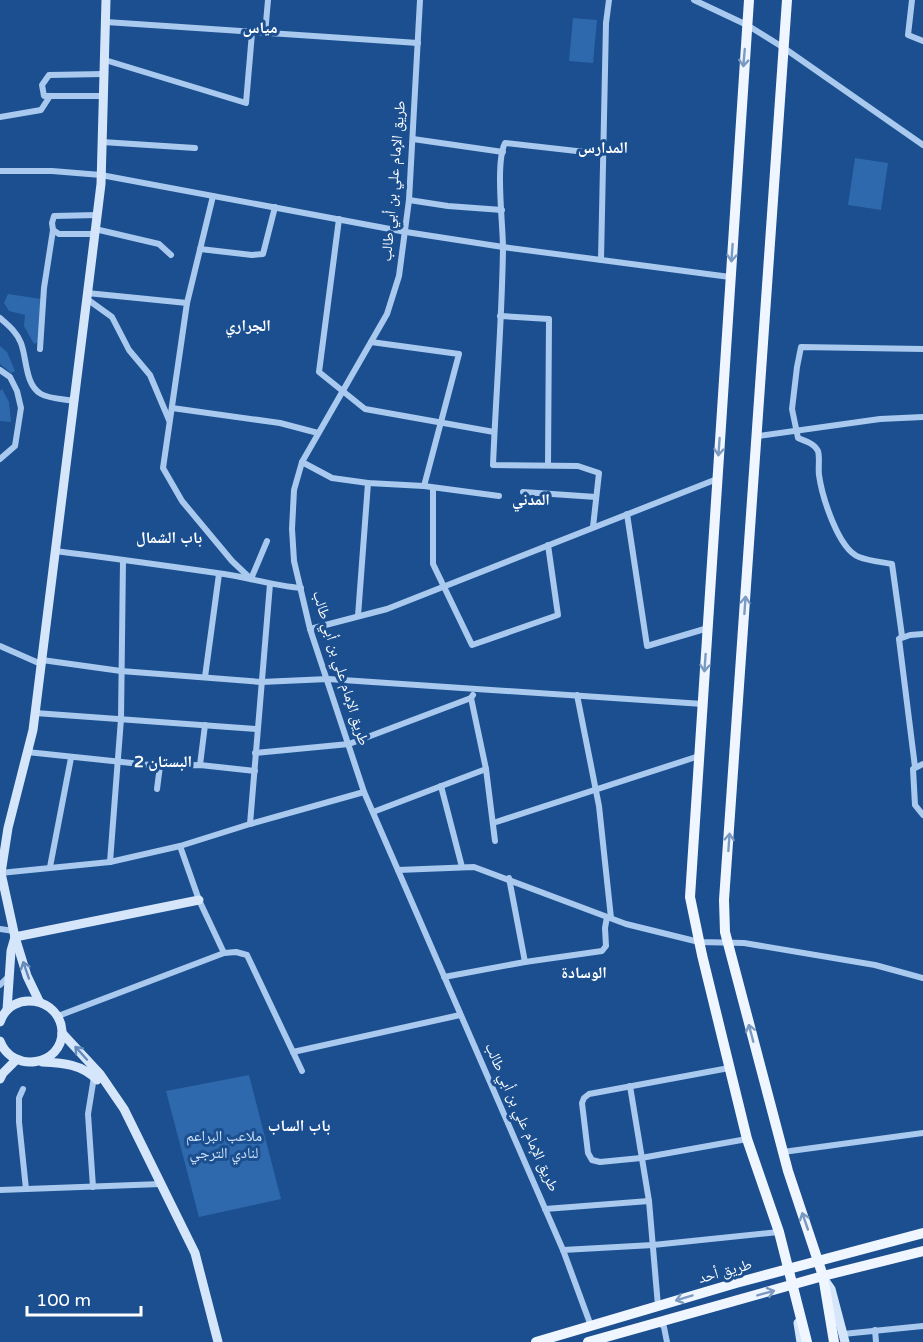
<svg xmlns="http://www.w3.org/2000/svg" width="923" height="1342" font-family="'Varela Round','Noto Naskh Arabic',sans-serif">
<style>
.green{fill:#2e69ad}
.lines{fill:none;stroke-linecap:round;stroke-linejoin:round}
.street{stroke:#a9c9ee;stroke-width:6}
.secondary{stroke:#d6e6fa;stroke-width:9}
.primary{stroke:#f0f6ff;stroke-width:10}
.oneway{stroke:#7b9ac1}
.oneway2{stroke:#668bba}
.labels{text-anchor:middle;stroke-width:6;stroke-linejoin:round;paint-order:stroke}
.street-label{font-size:15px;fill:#fff;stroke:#1b4f8f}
.park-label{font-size:15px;fill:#cfe3fa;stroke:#1b4f8f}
.neighbourhood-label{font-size:16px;font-weight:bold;fill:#fff;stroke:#1b4f8f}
</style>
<rect width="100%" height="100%" fill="#1b4f8f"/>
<g class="green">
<path d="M573,18L597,20L593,63L569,61Z"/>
<path d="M855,158L888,163L881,210L848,205Z"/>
<path d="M8,294L41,299L40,341L34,344L24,326L25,315L9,311L4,303Z"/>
<path d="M0,346L7,352L15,371L11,373L0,364Z"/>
<path d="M2,389L9,402L11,422L0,421V391Z"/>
<path d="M249,1075L281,1199L199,1217L166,1091Z"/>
</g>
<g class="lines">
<g class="street">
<path d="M420,0L409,200L399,276L387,314L302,462L294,490L292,529L294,561L310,629L364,792L563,1250L591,1326"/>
<path d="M694,0L747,25L784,48L923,145"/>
<path d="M912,0L908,35L923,41"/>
<path d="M106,22L418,43"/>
<path d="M265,34L268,0"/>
<path d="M105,60L246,103L252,33"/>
<path d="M104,96H44L42,85L49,75L104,74"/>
<path d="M0,117L41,110L50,96"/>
<path d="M413,139L503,152"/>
<path d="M102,142L195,148"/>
<path d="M0,171H52L101,175L406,232L503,247L730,277"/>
<path d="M213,196L187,303L163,468L182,501L232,561L251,579L267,541"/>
<path d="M409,200L448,206L502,210"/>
<path d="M339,219L319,372L365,409L494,432"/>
<path d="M95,229L159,244L171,255"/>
<path d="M95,234H59L53,230L52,223L54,216L97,215"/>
<path d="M200,249L252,255L263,254L275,207"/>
<path d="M601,260L606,23L609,0"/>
<path d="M87,293L187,303"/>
<path d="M87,299L112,317L129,350L150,375L169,420"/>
<path d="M500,316L549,319L548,465"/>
<path d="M0,318C8,325 17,332 21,343C27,359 25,385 41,394C50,399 64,399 74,401"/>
<path d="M371,342L459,354L424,486"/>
<path d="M40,349L44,288L53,230"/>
<path d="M0,370L10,377L17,391L21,408L15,446L0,459"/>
<path d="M172,408L280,423L318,433"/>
<path d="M758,436L880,419L923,417"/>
<path d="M302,462L332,478L368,483L424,486L499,496"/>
<path d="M433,488V564L472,645L558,615L548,545"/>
<path d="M523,492L596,497"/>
<path d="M627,514L647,646L708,628"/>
<path d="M593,527L599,473L578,466L493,465C496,393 502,321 503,248C503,224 495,163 505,143L603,154"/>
<path d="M55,551C112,558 168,566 224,574C250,578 275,586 301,588"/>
<path d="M358,616L368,483"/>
<path d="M310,629L387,609L717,479"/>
<path d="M899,639L902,636L892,564C882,562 869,561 859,557C838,549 822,496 819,475C818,468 820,458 818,451C814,443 805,441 798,438L792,409L797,367L801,347L923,349"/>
<path d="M0,646L41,664"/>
<path d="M42,660L121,671L261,682L328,679L703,704"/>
<path d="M205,677L219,574"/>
<path d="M473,695L471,698L486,769L495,841"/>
<path d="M577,695L599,806L611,918"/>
<path d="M35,713L257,729"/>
<path d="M27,752L160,766L200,765L255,771"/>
<path d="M255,753L349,744L471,698"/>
<path d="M923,764L913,769L915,805L923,815"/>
<path d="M200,765L205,725"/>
<path d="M915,767L899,639L910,635L923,634"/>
<path d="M441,786L462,867"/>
<path d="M157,789L160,766"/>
<path d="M373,812L486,769"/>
<path d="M493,823L699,756"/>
<path d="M250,824L270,584"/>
<path d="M180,846L199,900L224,953"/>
<path d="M110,862L121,719L123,560"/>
<path d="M50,867L71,758"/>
<path d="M398,870L474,867L626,924L699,942L744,943L875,965L923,978"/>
<path d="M0,873L110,862L180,846L250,824L364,792"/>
<path d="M509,878L525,962"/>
<path d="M0,929L14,931"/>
<path d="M444,977L525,962L602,951L606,946L605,928L607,917"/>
<path d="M0,985L10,975"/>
<path d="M58,1016L224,953L236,952L247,955L302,1071"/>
<path d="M293,1052L460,1015"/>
<path d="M729,1068L589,1094L584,1098L582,1103L588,1153L592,1160L600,1162L641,1158L747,1139"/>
<path d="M630,1086L649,1201L658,1306"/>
<path d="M23,1089L19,1098V1122L26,1189"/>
<path d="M783,1152L923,1133"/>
<path d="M93,1187L88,1114L94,1077"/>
<path d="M0,1190L161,1184"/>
<path d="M545,1209L649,1201"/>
<path d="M563,1250L653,1245L779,1232"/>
<path d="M660,1323L664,1327L667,1342"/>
<path d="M875,1330L876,1342"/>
<path d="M843,1334L923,1326"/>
</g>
<g class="secondary">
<path d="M15,937L199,900"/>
<path d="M39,1001L27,976L15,937L1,873L8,828L33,730L90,273L101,184L106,0"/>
<path d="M7,1010L11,951L15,937"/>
<path d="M0,1022C11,989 60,997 62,1031C63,1066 12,1074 0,1041"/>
<path d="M62,1033L100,1074L124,1109L195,1253L218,1342"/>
<path d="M42,1062C63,1063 82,1064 97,1080"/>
<path d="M0,1079L3,1073L16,1060"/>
<path d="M824,1279L831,1289L845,1342"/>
<path d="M798,1323L801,1342"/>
</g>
<g class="primary">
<path d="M749,0L690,897L702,955L747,1139L779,1232L807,1342"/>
<path d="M787,0L724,900L725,932L788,1171L823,1276L834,1342"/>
<path d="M536,1342L736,1283L923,1233"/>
<path d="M588,1342L823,1276L923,1251"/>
</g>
</g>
<defs><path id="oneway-shaft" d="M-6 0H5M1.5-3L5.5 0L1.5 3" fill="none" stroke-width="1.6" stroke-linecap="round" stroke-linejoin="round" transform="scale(1.5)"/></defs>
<g class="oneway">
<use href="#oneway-shaft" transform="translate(744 58) rotate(95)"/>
<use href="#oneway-shaft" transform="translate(732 253) rotate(94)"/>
<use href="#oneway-shaft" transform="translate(719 447) rotate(94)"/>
<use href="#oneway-shaft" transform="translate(745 605) rotate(-86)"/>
<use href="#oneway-shaft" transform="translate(705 663) rotate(94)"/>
<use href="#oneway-shaft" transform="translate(729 842) rotate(-86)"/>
<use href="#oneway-shaft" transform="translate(751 1033) rotate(-105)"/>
<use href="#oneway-shaft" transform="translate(805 1221) rotate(-109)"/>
<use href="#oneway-shaft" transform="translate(766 1293) rotate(-15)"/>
<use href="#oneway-shaft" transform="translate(684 1298) rotate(163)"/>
</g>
<g class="oneway2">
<use href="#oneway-shaft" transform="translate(26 970) rotate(-109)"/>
<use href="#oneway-shaft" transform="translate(81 1053) rotate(-132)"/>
</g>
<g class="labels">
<g class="street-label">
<text transform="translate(393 181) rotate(-85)" y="5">طريق الإمام علي بن أبي طالب</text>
<text transform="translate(341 668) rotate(73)" y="5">طريق الإمام علي بن أبي طالب</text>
<text transform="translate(522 1117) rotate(66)" y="5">طريق الإمام علي بن أبي طالب</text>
<text transform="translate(725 1271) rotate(-16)" y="5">طريق أحد</text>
</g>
<g class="park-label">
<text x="224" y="1141">ملاعب البراعم<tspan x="224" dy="17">لنادي الترجي</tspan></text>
</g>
<g class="neighbourhood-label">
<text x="260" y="33">مياس</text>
<text x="603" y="153">المدارس</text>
<text x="248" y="331">الجراري</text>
<text x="531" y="505">المدني</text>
<text x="169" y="543">باب الشمال</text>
<text x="163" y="767">البستان 2</text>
<text x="584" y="978">الوسادة</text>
<text x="299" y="1131">باب الساب</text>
</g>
</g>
<path d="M27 1306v9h114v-9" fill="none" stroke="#ffffff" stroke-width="3"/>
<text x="36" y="1306" font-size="18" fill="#ffffff" stroke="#1b4f8f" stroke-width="4.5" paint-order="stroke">100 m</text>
</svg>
